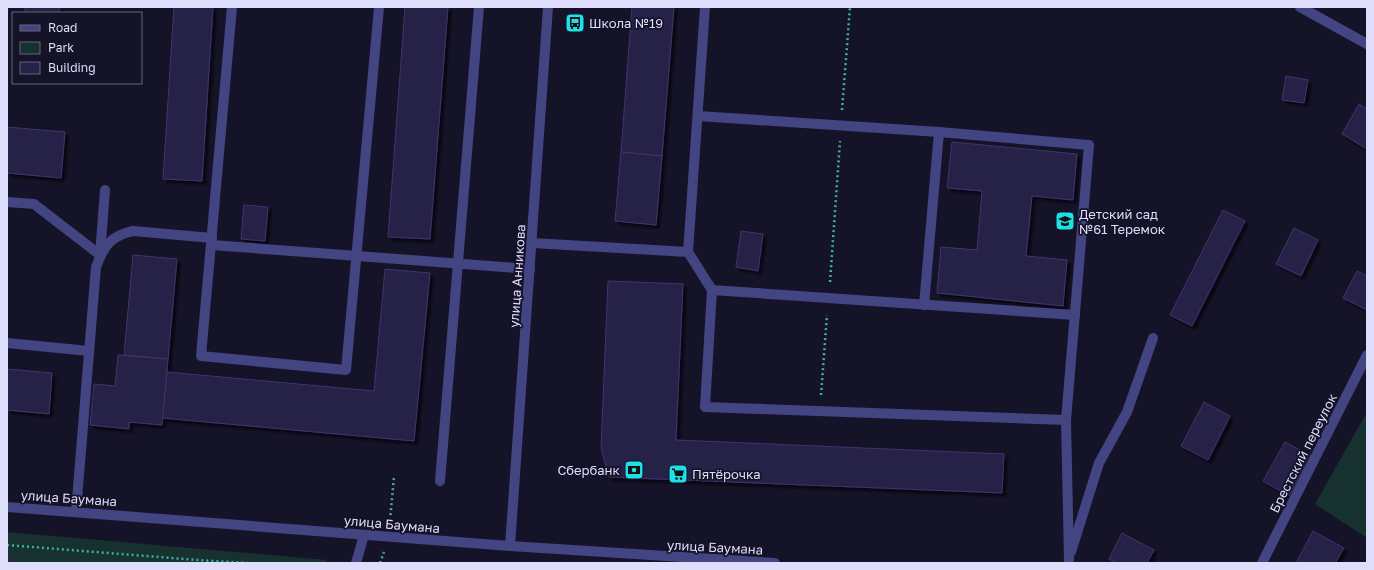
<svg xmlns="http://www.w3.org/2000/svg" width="1374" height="570" font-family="'Golos Text',sans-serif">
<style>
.green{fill:#17312f}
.building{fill:#262147;stroke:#3e3570;filter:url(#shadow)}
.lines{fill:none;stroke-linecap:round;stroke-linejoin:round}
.path{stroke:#3db0a2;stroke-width:2.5;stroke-dasharray:2 3;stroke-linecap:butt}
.minor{stroke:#434482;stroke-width:10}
.labels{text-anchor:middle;stroke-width:3.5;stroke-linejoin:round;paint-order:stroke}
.poi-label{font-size:13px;fill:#dfddfc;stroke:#151328;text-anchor:start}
.street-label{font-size:13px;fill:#dfddfc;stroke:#151328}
</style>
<defs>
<filter id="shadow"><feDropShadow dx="3.5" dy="3.5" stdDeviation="1" flood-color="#0009"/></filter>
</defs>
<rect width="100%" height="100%" fill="#151328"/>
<g class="green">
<path d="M1367,412V538L1315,504Z"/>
<path d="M7,532L327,560L326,563H7Z"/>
</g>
<g class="building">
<path d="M25,7H60L59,13H25Z"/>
<path d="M174,7H213L202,181L163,179Z"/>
<path d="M405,7H448L430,239L388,237Z"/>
<path d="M632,7H674L662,156L621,152Z"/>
<path d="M1286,76L1308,80L1304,103L1282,100Z"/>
<path d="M1359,104L1367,109V149L1342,134Z"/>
<path d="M7,127L65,132L61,178L7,173Z"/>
<path d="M952,142L1077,154L1073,200L1032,196L1026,256L1067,260L1063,306L937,293L941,247L977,250L982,191L947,188Z"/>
<path d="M621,152L662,156L656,225L615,221Z"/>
<path d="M244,205L268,207L265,241L241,239Z"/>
<path d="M1223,210L1245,221L1192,326L1170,315Z"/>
<path d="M1294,228L1318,240L1301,276L1276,264Z"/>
<path d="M741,231L763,234L758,271L736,267Z"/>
<path d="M133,255L177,259L168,359L124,355Z"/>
<path d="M385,269L430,273L414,441L162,418L167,372L374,391Z"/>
<path d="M1357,271L1367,276V310L1343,298Z"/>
<path d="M608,281L683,284L676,440L1004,454L1002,493L609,477L601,448Z"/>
<path d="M118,355L168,359L162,425L129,422V429L90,425L94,384L115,386Z"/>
<path d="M7,369L52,373L49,414L7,410Z"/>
<path d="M1204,402L1230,416L1208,460L1181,446Z"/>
<path d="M1285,442L1311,456L1289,496L1263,481Z"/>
<path d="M1313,531L1344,548L1335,563H1296Z"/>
<path d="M1122,533L1154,550L1147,563H1117L1109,559Z"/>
</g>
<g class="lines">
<g class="path">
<path d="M842,110L850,7"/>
<path d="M830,282L840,141"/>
<path d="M821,395L827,315"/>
<path d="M390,520L394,477"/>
<path d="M7,545L197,560L248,563"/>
<path d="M380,563L384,552"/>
</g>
<g class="minor">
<path d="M232,7L201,356L346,370L379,7"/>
<path d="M1300,7L1367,44"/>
<path d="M698,116L939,132"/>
<path d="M7,202L34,204L100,255L105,190"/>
<path d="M532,243L688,252L712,290L705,407L1066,420L1069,560"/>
<path d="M212,245L530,269"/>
<path d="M688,252L705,7"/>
<path d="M712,290L1075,315"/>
<path d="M924,305L939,132L1089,145L1066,420"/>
<path d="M7,343L89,351"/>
<path d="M440,481L479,7"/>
<path d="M7,507L510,546L775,563"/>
<path d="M76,512L96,267C104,246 110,236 133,231L212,238"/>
<path d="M510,546L548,7"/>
<path d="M1071,552L1099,463L1127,412L1153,338"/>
<path d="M356,563L364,535"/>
<path d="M1262,563L1367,355"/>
</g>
</g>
<defs>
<g id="bus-square" transform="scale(1)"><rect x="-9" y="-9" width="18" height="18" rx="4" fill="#1de0e8" stroke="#151328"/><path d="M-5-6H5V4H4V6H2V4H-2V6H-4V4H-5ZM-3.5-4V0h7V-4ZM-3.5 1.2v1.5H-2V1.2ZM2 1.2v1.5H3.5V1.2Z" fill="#111"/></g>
<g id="school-square" transform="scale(1)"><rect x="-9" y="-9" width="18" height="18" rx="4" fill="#1de0e8" stroke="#151328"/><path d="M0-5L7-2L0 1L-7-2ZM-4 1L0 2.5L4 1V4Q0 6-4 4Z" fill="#111"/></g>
<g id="bank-square" transform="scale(1)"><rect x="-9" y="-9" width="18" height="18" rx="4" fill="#1de0e8" stroke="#151328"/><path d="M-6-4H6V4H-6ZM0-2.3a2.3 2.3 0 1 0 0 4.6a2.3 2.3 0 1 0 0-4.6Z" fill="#111"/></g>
<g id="supermarket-square" transform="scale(1)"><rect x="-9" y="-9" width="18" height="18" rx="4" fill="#1de0e8" stroke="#151328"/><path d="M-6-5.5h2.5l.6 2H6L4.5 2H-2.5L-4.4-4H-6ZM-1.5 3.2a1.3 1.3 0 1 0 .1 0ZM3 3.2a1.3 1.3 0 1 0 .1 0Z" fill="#111"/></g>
</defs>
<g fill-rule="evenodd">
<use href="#bus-square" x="575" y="23"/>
<use href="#school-square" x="1065" y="221"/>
<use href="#bank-square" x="634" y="470"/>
<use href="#supermarket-square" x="678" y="474"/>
</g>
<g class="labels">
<g class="poi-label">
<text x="589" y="28">Школа №19</text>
<text x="1079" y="219">Детский сад<tspan x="1079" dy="15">№61 Теремок</tspan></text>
<text x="620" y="475" text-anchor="end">Сбербанк</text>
<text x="692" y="479">Пятёрочка</text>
</g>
<g class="street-label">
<text transform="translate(517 276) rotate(-86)" y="5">улица Анникова</text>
<text transform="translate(1303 453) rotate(-63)" y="5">Брестский переулок</text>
<text transform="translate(69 498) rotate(4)" y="5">улица Баумана</text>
<text transform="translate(392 524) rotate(5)" y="5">улица Баумана</text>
<text transform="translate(715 547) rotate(3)" y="5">улица Баумана</text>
</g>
</g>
<rect width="1374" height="570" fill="none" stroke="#dfddfc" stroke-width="16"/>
<rect x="12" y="12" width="130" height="72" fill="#151328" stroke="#66647d"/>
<rect x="20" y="25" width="20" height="6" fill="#434482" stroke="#66647d"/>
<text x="48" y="32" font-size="12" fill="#dfddfc">Road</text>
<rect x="20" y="42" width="20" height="12" fill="#17312f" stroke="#66647d"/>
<text x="48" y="52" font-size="12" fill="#dfddfc">Park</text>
<rect x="20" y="62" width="20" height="12" fill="#262147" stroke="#66647d"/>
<text x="48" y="72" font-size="12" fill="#dfddfc">Building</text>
</svg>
